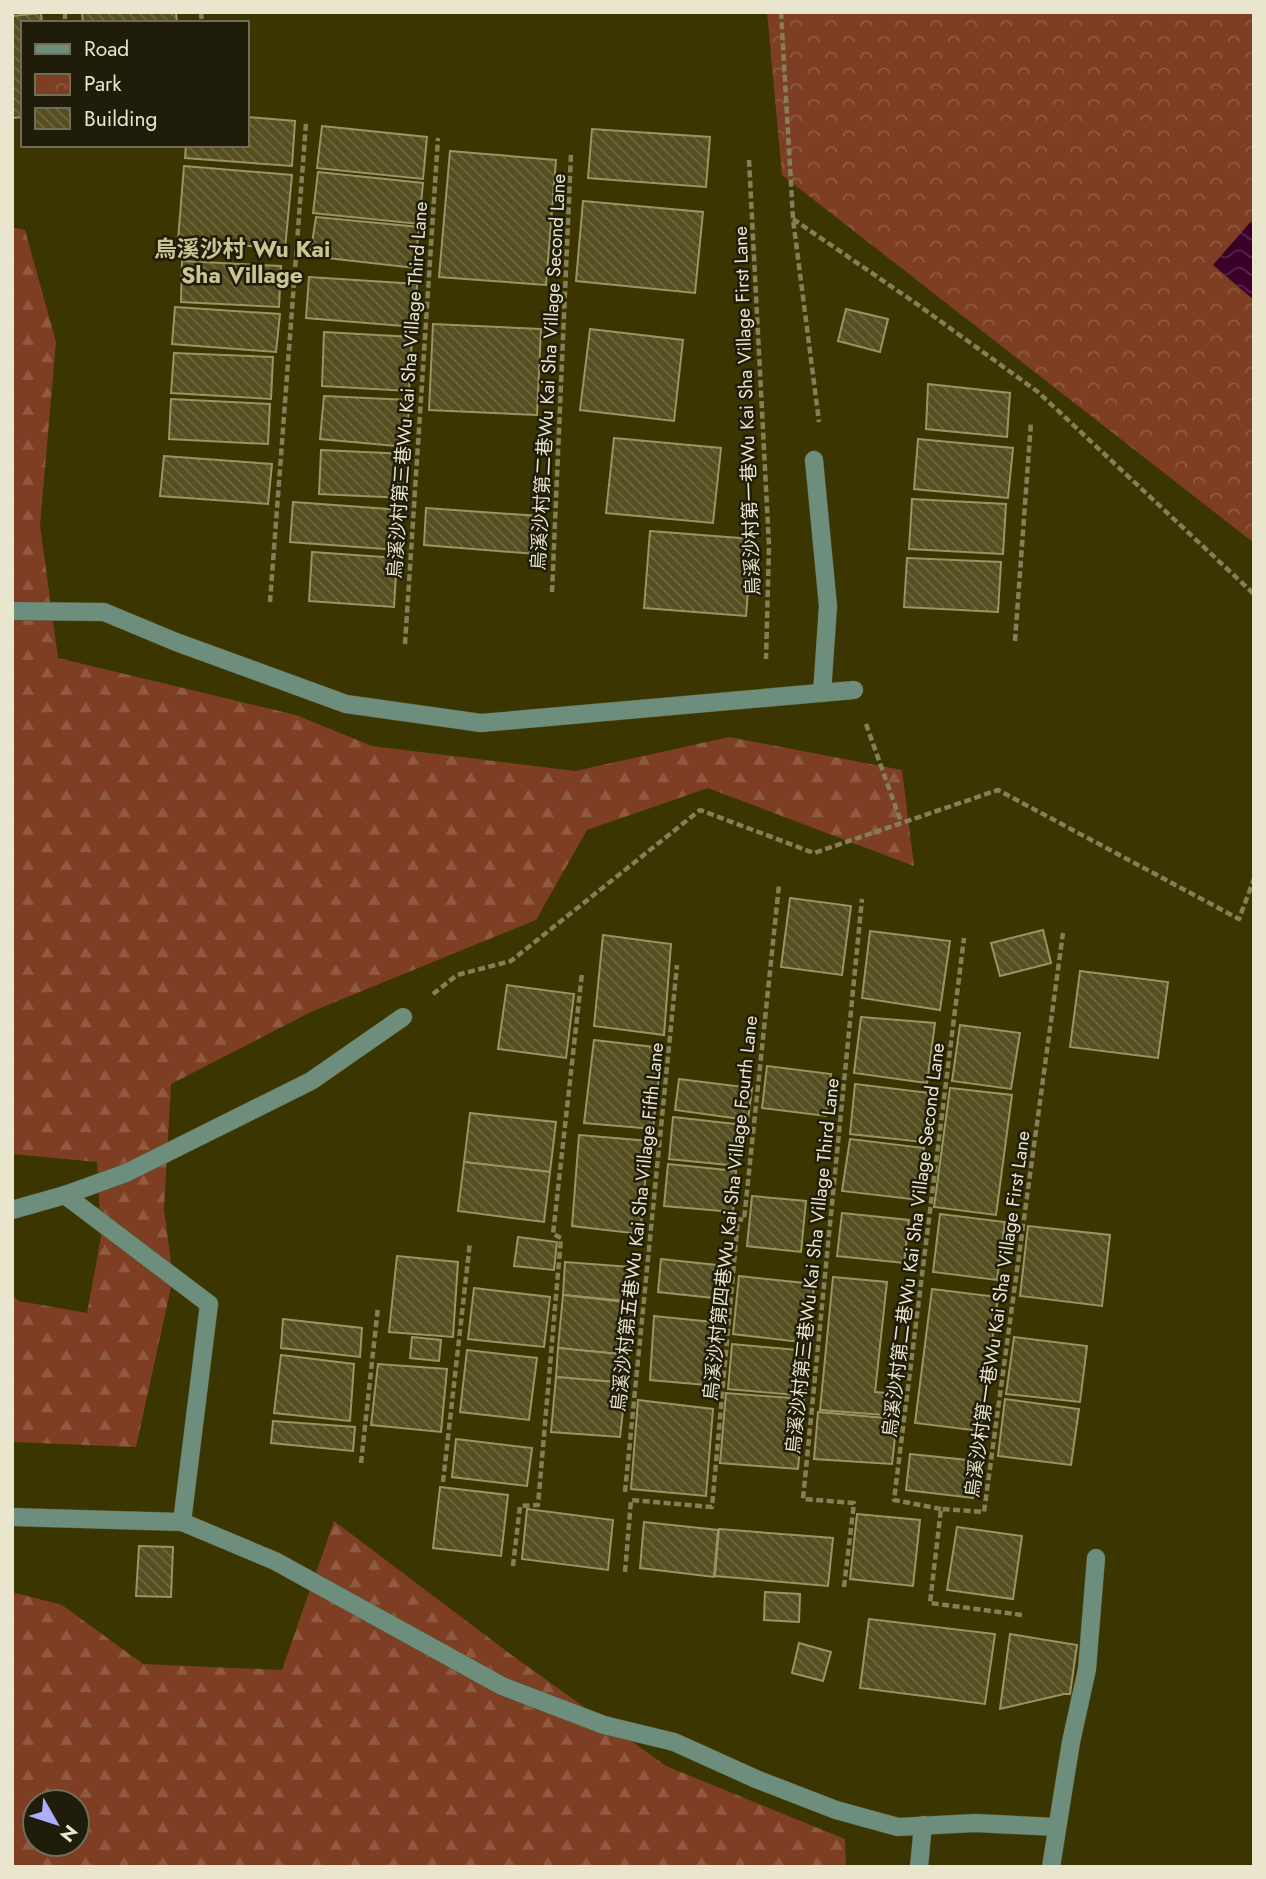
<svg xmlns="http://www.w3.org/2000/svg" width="1266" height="1879" font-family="Jost,'Noto Sans TC',sans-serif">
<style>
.forest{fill:url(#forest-firs);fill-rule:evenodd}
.park{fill:url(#park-crowns)}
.water{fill:url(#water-waves)}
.building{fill:url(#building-back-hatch);stroke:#999464;stroke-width:2}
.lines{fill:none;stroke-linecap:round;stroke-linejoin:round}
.minor-casing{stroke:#575122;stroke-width:19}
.path{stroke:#847f57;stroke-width:4.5;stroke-dasharray:7 3.5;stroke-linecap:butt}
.minor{stroke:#6d8e7d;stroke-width:18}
.labels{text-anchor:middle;stroke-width:5;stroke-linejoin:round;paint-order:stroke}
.street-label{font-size:19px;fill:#e9e6cd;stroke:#1f1c09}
.quarter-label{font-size:23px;font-weight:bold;fill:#cac593;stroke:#1f1c09}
</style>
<defs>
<pattern id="forest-firs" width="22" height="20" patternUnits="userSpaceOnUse" patternTransform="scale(1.75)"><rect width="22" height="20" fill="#7e3e23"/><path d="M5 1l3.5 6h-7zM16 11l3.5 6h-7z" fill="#905a42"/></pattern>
<pattern id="park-crowns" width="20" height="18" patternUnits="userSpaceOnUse" patternTransform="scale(1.75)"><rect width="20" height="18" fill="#7e3e23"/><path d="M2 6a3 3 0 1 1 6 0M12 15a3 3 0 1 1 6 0" fill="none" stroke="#905a42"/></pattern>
<pattern id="water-waves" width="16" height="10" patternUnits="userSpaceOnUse" patternTransform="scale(1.75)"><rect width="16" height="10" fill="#3a002a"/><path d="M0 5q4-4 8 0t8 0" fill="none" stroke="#562548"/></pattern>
<pattern id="building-back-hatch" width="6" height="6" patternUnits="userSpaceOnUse" patternTransform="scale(1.75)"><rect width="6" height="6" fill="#544e20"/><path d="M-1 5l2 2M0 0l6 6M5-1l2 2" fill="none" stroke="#6d683f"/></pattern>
</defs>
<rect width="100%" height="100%" fill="#3b3502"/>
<g class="forest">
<path d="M12,227L25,230L56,342L40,525L58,658L296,715L372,746L575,771L729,737L902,770L914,866L708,788L587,830L536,920L313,1011L171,1084L164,1209L173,1278L136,1447L12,1442V1295L19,1301L87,1313L101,1237L97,1162L12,1154Z"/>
<path d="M334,1521L509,1653L666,1766L845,1839L846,1867H12V1592L62,1605L143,1664L282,1670ZM35,1802H77V1844H35Z"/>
</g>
<path class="park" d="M767,12H1254V543L782,175Z"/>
<path class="water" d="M1254,218V300L1213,265Z"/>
<g class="building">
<path d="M82,12H176L177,23H83Z"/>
<path d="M41,13L42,23H23V117L12,118V16Z"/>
<path d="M247,117L295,121L292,166L185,158L186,145H247Z"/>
<path d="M322,126L427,137L423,179L317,168Z"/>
<path d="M592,129L710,137L706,187L588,178Z"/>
<path d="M450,151L556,160L546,285L439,277Z"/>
<path d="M184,166L292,175L285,249L178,240Z"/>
<path d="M318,172L423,183L419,224L313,213Z"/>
<path d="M583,201L703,212L695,293L576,281Z"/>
<path d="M316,217L419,227L415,268L310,256Z"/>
<path d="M182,261L281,266L279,307L181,302Z"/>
<path d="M309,277L417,284L415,327L306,318Z"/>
<path d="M175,307L280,314L276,352L172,344Z"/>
<path d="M846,309L888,319L880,352L838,341Z"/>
<path d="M433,324L541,329L537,415L429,410Z"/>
<path d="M590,329L683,340L674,421L580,410Z"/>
<path d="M324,332L412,337L409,391L322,386Z"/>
<path d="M174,353L273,357L271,399L171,393Z"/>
<path d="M928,384L1010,393L1007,437L926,429Z"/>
<path d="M324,396L409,400L407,447L320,439Z"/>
<path d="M171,399L270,404L268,444L169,439Z"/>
<path d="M614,438L721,448L713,523L606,513Z"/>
<path d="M918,439L1013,448L1008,498L914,489Z"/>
<path d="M321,450L406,454L404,498L319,494Z"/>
<path d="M164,456L272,464L268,504L160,496Z"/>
<path d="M912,499L1006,504L1003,554L909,549Z"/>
<path d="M293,502L402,510L398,550L290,542Z"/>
<path d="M426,508L539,516L536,554L424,545Z"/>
<path d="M650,531L752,539L746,616L644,608Z"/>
<path d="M312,552L397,558L394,607L309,601Z"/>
<path d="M907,558L1001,562L998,612L904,607Z"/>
<path d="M790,898L851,906L842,975L781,967Z"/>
<path d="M1043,930L1051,963L1000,976L991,943Z"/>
<path d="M870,931L950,941L940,1010L862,998Z"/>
<path d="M603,935L671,944L664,1035L594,1026Z"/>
<path d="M1080,971L1168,982L1158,1058L1070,1047Z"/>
<path d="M507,985L574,994L566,1058L498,1049Z"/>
<path d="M861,1017L935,1023L927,1083L854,1073Z"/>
<path d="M960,1025L1020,1033L1011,1089L952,1081Z"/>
<path d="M594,1040L662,1048L653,1129L584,1123Z"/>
<path d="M767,1066L831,1074L826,1116L762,1108Z"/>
<path d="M679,1079L752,1088L748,1120L675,1110Z"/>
<path d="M855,1084L930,1093L923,1142L850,1134Z"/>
<path d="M950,1088L1012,1095L996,1215L934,1207Z"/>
<path d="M470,1113L556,1122L550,1172L464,1162Z"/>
<path d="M673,1117L744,1125L738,1166L669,1159Z"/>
<path d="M579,1135L649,1141L640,1234L572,1226Z"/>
<path d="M850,1139L924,1148L919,1200L842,1191Z"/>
<path d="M464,1162L550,1172L544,1222L458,1211Z"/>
<path d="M668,1164L736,1171L733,1212L664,1206Z"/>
<path d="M752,1196L806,1201L801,1252L747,1246Z"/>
<path d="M842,1213L909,1220L904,1263L837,1256Z"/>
<path d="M940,1214L1005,1222L997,1280L933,1272Z"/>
<path d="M1028,1226L1110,1235L1102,1306L1020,1296Z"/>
<path d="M518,1237L557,1242L554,1270L514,1266Z"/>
<path d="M397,1256L458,1262L453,1337L389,1332Z"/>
<path d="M661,1259L726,1266L722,1299L658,1292Z"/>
<path d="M565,1262L630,1267L627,1301L563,1295Z"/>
<path d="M739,1276L814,1284L809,1343L733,1334Z"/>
<path d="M833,1277L887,1282L875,1392L899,1394L897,1416L820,1410Z"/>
<path d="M474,1288L550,1297L544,1347L468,1339Z"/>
<path d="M932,1289L998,1297L980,1431L915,1423Z"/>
<path d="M563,1295L634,1303L629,1355L558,1348Z"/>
<path d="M654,1316L722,1323L717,1386L650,1380Z"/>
<path d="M283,1319L362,1328L360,1357L281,1348Z"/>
<path d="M412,1337L441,1340L439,1361L410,1358Z"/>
<path d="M1014,1337L1087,1346L1080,1402L1006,1394Z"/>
<path d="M732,1344L808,1351L805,1396L728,1389Z"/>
<path d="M558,1348L629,1355L626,1383L556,1377Z"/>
<path d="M467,1350L537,1358L529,1420L460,1412Z"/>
<path d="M281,1355L354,1364L350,1421L274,1413Z"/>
<path d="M378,1364L447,1369L441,1432L371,1425Z"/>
<path d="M556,1377L626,1383L620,1437L551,1432Z"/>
<path d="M726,1393L804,1399L798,1469L720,1463Z"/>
<path d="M1005,1399L1079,1409L1071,1465L998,1456Z"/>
<path d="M638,1400L713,1409L706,1496L631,1489Z"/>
<path d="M818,1412L897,1419L892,1464L814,1459Z"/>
<path d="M273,1421L355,1427L353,1451L271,1443Z"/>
<path d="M456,1439L532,1448L527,1486L452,1477Z"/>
<path d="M910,1454L977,1461L973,1498L906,1490Z"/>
<path d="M440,1487L508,1495L501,1556L433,1548Z"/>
<path d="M527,1509L613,1520L608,1570L522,1559Z"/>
<path d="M857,1514L920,1520L913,1586L850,1579Z"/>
<path d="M644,1522L718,1530L714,1577L640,1568Z"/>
<path d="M957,1527L1022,1536L1013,1599L947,1590Z"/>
<path d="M719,1529L833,1538L828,1586L715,1576Z"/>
<path d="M139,1546L173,1547L171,1597L136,1596Z"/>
<path d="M765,1592L800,1594L799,1622L764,1620Z"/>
<path d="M869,1619L995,1634L985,1704L860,1688Z"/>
<path d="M1010,1634L1077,1645L1070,1694H1064L1000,1709Z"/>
<path d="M799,1643L831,1652L823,1681L792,1673Z"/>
</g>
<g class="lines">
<g class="minor-casing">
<g id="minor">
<path d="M814,460L828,606L822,693"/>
<path d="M12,611L104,612L176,642L346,704L481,723L854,690"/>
<path d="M12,1210L65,1195L126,1173L311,1081L403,1017"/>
<path d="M12,1517L182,1522L209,1304L65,1195"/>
<path d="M182,1522L275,1561L502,1686L604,1725L674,1742L756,1779L836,1810L898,1827L975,1823L1056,1827"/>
<path d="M919,1867L923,1825"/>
<path d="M1051,1867L1071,1742L1087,1669L1096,1558"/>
</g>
</g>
<g class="path">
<path d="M65,12V23"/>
<path d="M201,12L202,23"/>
<path d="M781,12L793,219L819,422"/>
<path d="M749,160L769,546L766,659"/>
<path d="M793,219L914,302L1038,392L1254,594"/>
<path d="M552,592L571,154"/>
<path d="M270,602L306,123"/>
<path d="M1015,641L1031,422"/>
<path d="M405,644L438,138"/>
<path d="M866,724L901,822"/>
<path d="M433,994L457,975L511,961L700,810L814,853L998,790L1239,919L1254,879"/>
<path d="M361,1463L378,1307"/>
<path d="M443,1482L470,1242"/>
<path d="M625,1492L677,965"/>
<path d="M941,1509L894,1500L964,938"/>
<path d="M513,1566L520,1506L538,1505L561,1238L553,1234L582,973"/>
<path d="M625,1572L631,1500L712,1507L738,1219L744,1220L779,885"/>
<path d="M844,1587L854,1503L803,1499L862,899"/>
<path d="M1022,1615L930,1603L941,1509L984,1512L1063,933"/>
</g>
<use href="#minor" class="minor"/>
</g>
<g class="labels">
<g class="street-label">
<text transform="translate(548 372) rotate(-87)" y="7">烏溪沙村第二巷Wu Kai Sha Village Second Lane</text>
<text transform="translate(407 390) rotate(-86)" y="7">烏溪沙村第三巷Wu Kai Sha Village Third Lane</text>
<text transform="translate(746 411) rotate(-92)" y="7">烏溪沙村第一巷Wu Kai Sha Village First Lane</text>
<text transform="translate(730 1208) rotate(-84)" y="7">烏溪沙村第四巷Wu Kai Sha Village Fourth Lane</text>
<text transform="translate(637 1227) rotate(-84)" y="7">烏溪沙村第五巷Wu Kai Sha Village Fifth Lane</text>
<text transform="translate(913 1240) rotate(-83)" y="7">烏溪沙村第二巷Wu Kai Sha Village Second Lane</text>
<text transform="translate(812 1266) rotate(-84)" y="7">烏溪沙村第三巷Wu Kai Sha Village Third Lane</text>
<text transform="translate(997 1314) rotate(-82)" y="7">烏溪沙村第一巷Wu Kai Sha Village First Lane</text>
</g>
<g class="quarter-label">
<text x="242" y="257">烏溪沙村 Wu Kai<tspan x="242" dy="26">Sha Village</tspan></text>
</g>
</g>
<rect width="1266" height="1879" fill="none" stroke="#e9e6cd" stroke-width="28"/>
<rect x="21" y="21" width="228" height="126" fill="#1f1c09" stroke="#706d57" stroke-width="2"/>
<rect x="35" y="44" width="35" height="10" fill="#6d8e7d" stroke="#706d57" stroke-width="2"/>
<text x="84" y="56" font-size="21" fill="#e9e6cd">Road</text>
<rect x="35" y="74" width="35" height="21" fill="url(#park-crowns)" stroke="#706d57" stroke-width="2"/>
<text x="84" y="91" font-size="21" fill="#e9e6cd">Park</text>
<rect x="35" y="108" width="35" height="21" fill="url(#building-back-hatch)" stroke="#706d57" stroke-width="2"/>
<text x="84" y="126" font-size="21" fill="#e9e6cd">Building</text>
<g transform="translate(56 1823) rotate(129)"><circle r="33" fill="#1f1c09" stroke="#706d57" stroke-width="2"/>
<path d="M0-5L12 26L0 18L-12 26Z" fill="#adaffb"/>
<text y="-10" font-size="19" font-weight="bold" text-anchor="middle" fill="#e9e6cd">N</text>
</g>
</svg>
